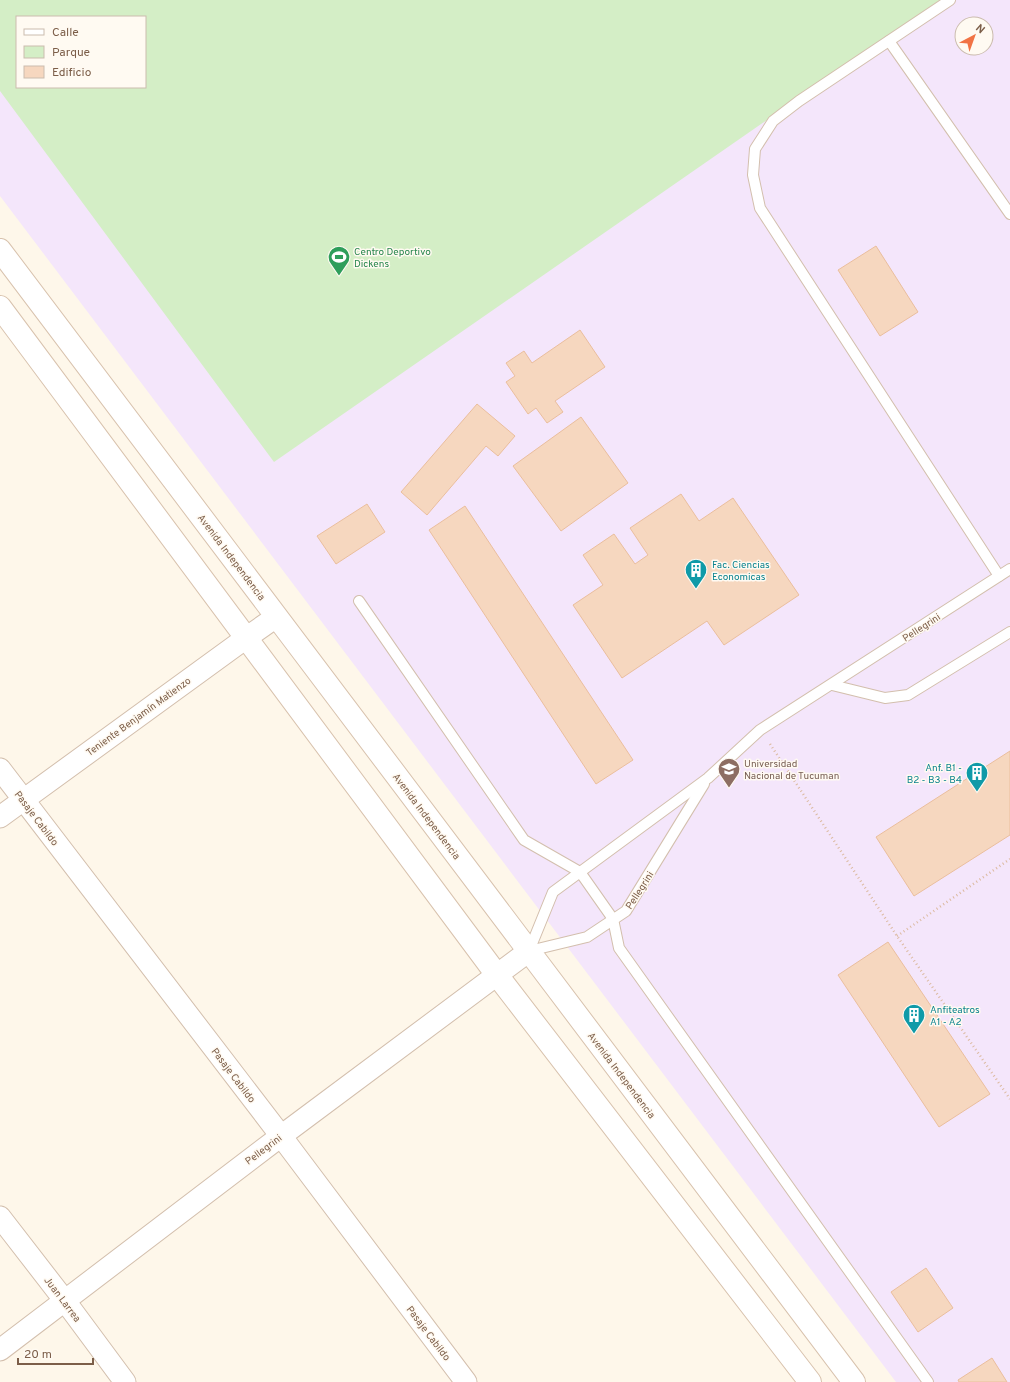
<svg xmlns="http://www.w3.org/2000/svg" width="1010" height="1382" font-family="Overpass,sans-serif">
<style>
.education{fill:#f4e6fb;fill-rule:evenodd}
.green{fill:#d4eec6;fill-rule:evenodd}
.building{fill:#f6d7bf;stroke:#eabe9d}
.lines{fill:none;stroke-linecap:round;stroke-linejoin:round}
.lane-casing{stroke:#d3bfad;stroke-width:12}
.street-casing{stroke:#d3bfad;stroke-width:23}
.secondary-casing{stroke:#d8c2ad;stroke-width:24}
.path{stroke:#dcbaa0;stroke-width:2.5;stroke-dasharray:1 3;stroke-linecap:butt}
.lane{stroke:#fff;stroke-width:10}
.street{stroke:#fff;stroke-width:21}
.secondary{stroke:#fff;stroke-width:22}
.labels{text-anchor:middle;stroke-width:3;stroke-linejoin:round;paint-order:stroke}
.leisure-label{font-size:10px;fill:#27864d;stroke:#fffaf2;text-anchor:start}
.street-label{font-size:10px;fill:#7c5e49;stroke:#fffaf2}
.culture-label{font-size:10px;fill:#0d838f;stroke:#fffaf2;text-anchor:start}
.education-label{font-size:10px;fill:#785e54;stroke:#fffaf2;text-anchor:start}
</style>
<rect width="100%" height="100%" fill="#fef7ea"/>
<path class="education" d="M0,0H1010V1382H896L0,196ZM17,17H145V87H17ZM962,24H986V48H962Z"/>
<path class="green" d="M0,0H940L274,462L0,91ZM17,17H145V87H17Z"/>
<g class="building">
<path d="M876,246L918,312L880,336L838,270Z"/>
<path d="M580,330L605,367L555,401L563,412L547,423L536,408L528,414L506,382L515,376L506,363L524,351L532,363Z"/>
<path d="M477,404L515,436L498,456L486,446L427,515L401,492Z"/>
<path d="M581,417L628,483L561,531L513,466Z"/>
<path d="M681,494L699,521L733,498L799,595L724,645L707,621L622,678L573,605L603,585L583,555L614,534L635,564L648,555L630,528Z"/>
<path d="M367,504L385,532L336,564L317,536Z"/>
<path d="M465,506L633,760L596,784L429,530Z"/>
<path d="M1010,751V835L914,896L876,837Z"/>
<path d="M888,942L990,1094L939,1127L838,975Z"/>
<path d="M926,1268L953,1308L918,1332L891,1292Z"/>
<path d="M992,1358L1007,1382H959L958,1380Z"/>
</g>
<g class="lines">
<g class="lane-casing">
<g id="lane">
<path d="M950,0L799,101L773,121L755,149L753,175L760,208L999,576"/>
<path d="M889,41L1010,214"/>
<path d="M359,601L524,840L580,872L613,919L619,948L928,1382"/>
<path d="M832,685L885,698L908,695L1010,632"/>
<path d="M529,951L553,892L708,778L760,730L1010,569"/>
<path d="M529,951L587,937L626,911L704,784"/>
</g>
</g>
<g class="street-casing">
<g id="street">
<path d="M0,769L281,1136L466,1382"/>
<path d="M0,817L246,638L276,617"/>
<path d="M0,1217L65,1301L125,1382"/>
<path d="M0,1350L281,1136L529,951"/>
</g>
</g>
<g class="secondary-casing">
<g id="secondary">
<path d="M0,250L854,1382"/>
<path d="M0,307L497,975L810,1382"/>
</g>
</g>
<g class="path">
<path d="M770,744L897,936L1010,1099"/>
<path d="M897,936L1010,859"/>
</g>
<use href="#lane" class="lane"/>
<use href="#street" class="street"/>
<use href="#secondary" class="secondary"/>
</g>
<defs>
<g id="stadium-pin" transform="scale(1.15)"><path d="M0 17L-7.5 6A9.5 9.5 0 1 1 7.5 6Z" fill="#2e9e5b" stroke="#fffaf2"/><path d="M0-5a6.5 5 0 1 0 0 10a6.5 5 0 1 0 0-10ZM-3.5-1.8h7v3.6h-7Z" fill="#fff"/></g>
<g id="building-pin" transform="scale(1.15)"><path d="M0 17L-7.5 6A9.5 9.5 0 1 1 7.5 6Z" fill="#0f9aa8" stroke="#fffaf2"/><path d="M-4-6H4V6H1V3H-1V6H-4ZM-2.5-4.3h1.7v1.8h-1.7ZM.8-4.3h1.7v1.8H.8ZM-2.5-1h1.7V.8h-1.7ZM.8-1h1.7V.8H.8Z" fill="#fff"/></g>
<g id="university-pin" transform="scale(1.15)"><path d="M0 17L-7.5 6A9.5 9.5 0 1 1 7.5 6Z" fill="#8d6e63" stroke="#fffaf2"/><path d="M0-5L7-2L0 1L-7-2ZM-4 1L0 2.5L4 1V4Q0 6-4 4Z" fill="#fff"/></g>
</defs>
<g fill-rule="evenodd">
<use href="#stadium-pin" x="339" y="257"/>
<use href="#building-pin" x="696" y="570"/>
<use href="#university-pin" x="729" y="769"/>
<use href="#building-pin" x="977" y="773"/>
<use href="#building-pin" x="914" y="1015"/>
</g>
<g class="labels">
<g class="leisure-label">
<text x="354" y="255">Centro Deportivo<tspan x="354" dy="12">Dickens</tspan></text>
</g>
<g class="street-label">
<text transform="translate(232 557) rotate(53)" y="4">Avenida Independencia</text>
<text transform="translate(921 627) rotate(-33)" y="4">Pellegrini</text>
<text transform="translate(138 716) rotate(-36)" y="4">Teniente Benjamín Matienzo</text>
<text transform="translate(427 816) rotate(53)" y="4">Avenida Independencia</text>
<text transform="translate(37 818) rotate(53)" y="4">Pasaje Cabildo</text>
<text transform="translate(639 890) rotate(-57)" y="4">Pellegrini</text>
<text transform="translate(234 1075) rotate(53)" y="4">Pasaje Cabildo</text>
<text transform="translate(622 1075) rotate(53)" y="4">Avenida Independencia</text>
<text transform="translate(263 1149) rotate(-37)" y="4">Pellegrini</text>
<text transform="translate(63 1299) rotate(53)" y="4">Juan Larrea</text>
<text transform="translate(429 1333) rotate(53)" y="4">Pasaje Cabildo</text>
</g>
<g class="culture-label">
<text x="712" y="568">Fac. Ciencias<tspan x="712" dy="12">Economicas</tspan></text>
<text x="962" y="771" text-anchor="end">Anf. B1 -<tspan x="962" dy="12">B2 - B3 - B4</tspan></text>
<text x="930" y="1013">Anfiteatros<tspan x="930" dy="12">A1 - A2</tspan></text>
</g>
<g class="education-label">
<text x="744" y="767">Universidad<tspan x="744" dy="12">Nacional de Tucuman</tspan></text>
</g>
</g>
<rect x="16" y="16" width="130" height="72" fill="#fffaf2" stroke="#cbbcae"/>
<rect x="24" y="29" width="20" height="6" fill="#ffffff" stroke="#cbbcae"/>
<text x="52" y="36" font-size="12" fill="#7c5e49">Calle</text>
<rect x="24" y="46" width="20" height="12" fill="#d4eec6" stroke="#cbbcae"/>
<text x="52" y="56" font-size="12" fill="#7c5e49">Parque</text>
<rect x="24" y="66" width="20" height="12" fill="#f6d7bf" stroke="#cbbcae"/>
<text x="52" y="76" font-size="12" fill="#7c5e49">Edificio</text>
<g transform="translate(974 36) rotate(41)"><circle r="19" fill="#fffaf2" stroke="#cbbcae"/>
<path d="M0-3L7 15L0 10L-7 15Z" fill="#f17345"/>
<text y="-6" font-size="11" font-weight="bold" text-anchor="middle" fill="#7c5e49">N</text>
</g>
<path d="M18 1358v6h75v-6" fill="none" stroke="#7c5e49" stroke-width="2"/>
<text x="24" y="1358" font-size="12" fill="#7c5e49" stroke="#fffaf2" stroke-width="3" paint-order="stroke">20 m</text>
</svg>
